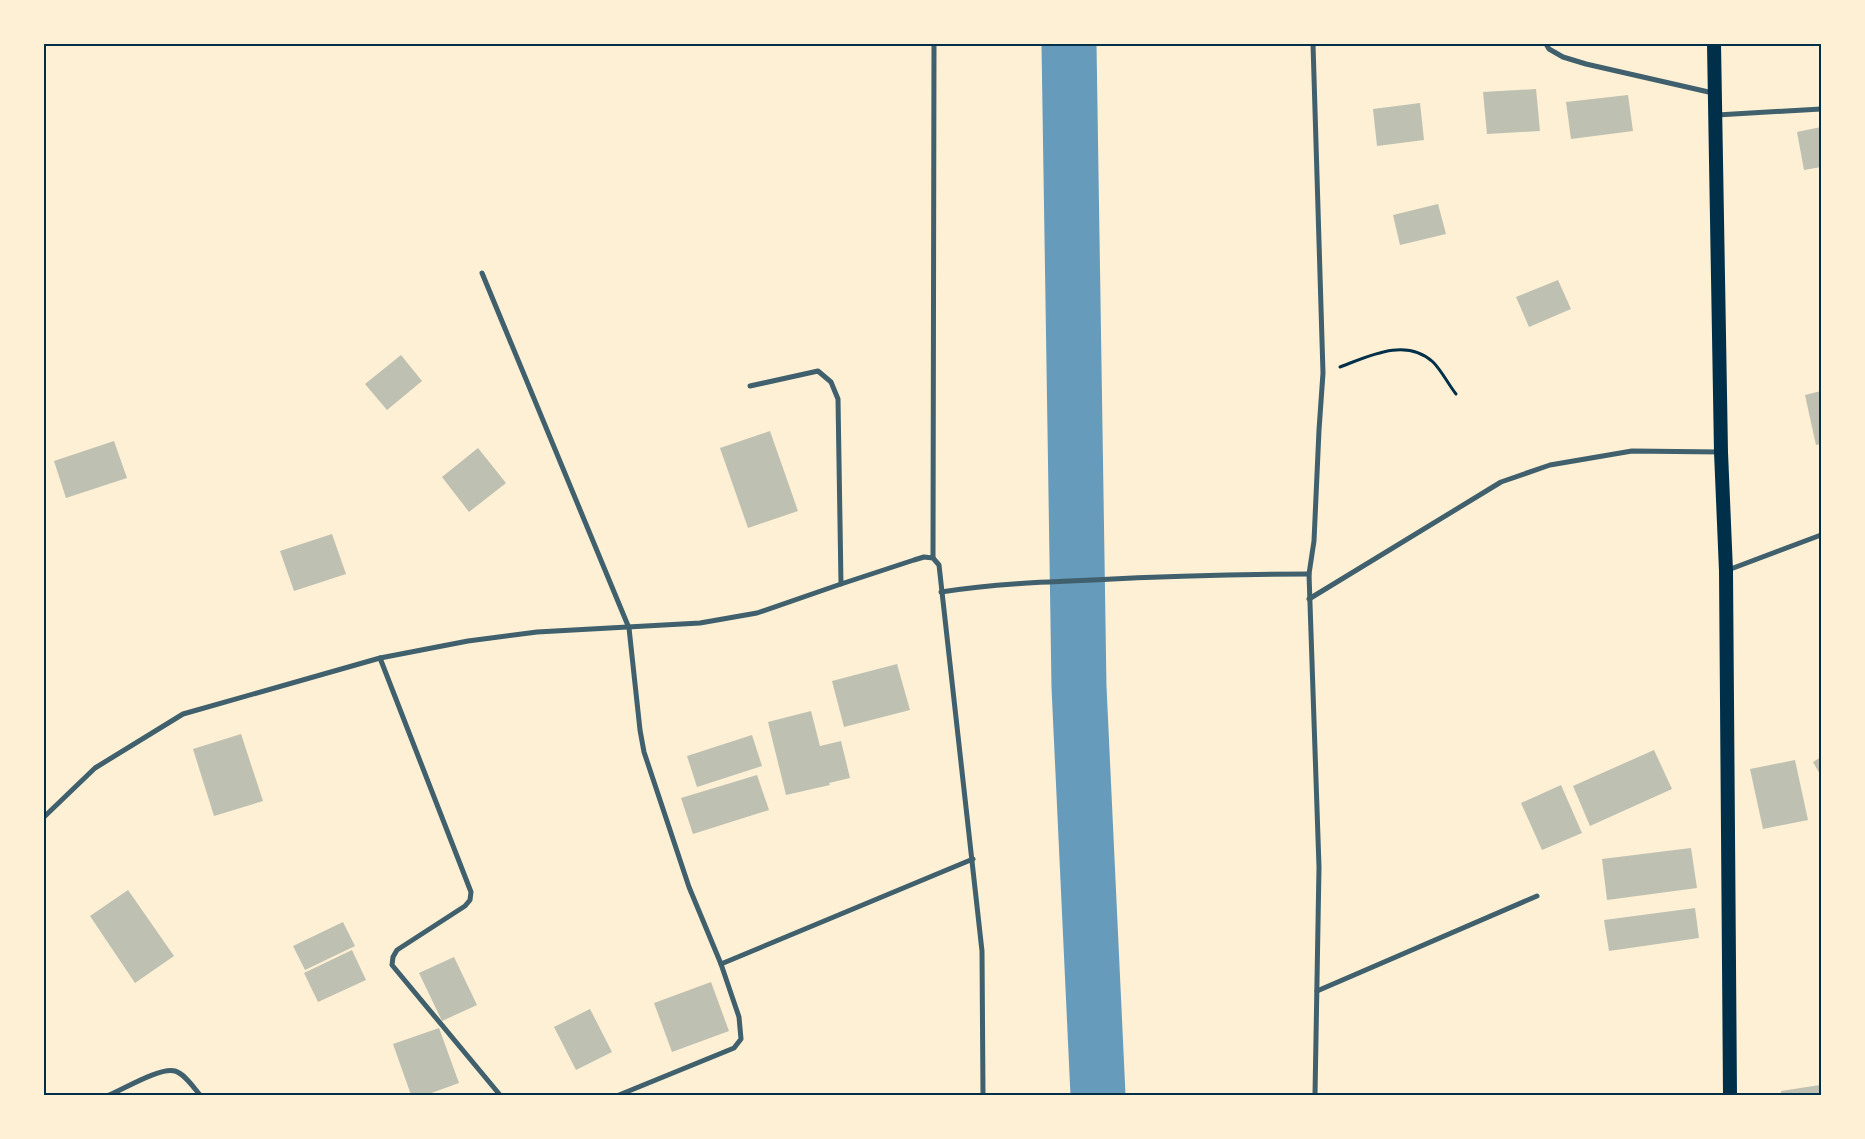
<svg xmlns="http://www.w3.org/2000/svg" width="1865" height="1139" font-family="Helvetica,sans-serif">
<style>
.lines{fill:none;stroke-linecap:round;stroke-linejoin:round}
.river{stroke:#669bbc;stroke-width:55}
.building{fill:#bec0b2}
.path{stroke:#003049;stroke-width:3}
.minor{stroke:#3f606c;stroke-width:5}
.trunk{stroke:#003049;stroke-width:14}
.neatline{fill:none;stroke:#003049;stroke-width:2}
</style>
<rect width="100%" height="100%" fill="#fdf0d5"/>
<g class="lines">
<path class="river" d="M1069,44L1079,687L1098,1095"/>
</g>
<g class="building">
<path d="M1536,89L1540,131L1487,134L1483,92Z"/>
<path d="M1628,95L1633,131L1571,139L1566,102Z"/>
<path d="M1420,103L1424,140L1377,146L1373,109Z"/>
<path d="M1821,127V167L1804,170L1797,132Z"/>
<path d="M1438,204L1446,234L1400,245L1393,215Z"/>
<path d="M1558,280L1571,309L1529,327L1516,297Z"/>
<path d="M401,355L422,381L387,410L365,384Z"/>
<path d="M1821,391V444L1816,445L1805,395Z"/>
<path d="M770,431L798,511L748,528L720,448Z"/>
<path d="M114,441L127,478L66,498L54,461Z"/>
<path d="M478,448L506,483L469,512L442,477Z"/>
<path d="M332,534L346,574L294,591L280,551Z"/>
<path d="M897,664L910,710L844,727L832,681Z"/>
<path d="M811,711L820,746L841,741L850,778L829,783L830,785L786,795L768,722Z"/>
<path d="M241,734L263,801L214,816L193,749Z"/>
<path d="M752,735L762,766L697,787L687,756Z"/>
<path d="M1654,750L1672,789L1590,826L1573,786Z"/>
<path d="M1821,757V776L1813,762Z"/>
<path d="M1795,760L1808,820L1763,829L1750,769Z"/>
<path d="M757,775L769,810L693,834L681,798Z"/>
<path d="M1561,785L1582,833L1542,850L1521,803Z"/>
<path d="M1691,848L1697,888L1607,900L1602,859Z"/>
<path d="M128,890L174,956L135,983L90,916Z"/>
<path d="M1695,908L1699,938L1609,951L1604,920Z"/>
<path d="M343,922L355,946L305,970L293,946Z"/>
<path d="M352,950L366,980L318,1002L304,973Z"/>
<path d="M454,957L477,1005L442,1021L419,973Z"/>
<path d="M711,982L729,1031L672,1052L654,1003Z"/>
<path d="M590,1009L612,1052L576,1070L554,1027Z"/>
<path d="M439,1028L459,1083L426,1095H411L393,1044Z"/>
<path d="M1820,1085L1821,1095H1781V1091Z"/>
</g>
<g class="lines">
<path class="path" d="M1340,367C1369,356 1406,337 1433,362C1442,371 1448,384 1456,394"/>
<g class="minor">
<path d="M1313,44L1323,373L1319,430L1314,541L1309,574L1319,867L1315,1095"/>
<path d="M1546,44L1549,49L1563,57L1586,64L1713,93"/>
<path d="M1717,115L1821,109"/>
<path d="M482,273L629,628L640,730L644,752L689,887L721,964L739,1017L741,1039L734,1048L619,1095"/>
<path d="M750,386L818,371L831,382L838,399L841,584"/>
<path d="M933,558L934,44"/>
<path d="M1728,570L1821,535"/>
<path d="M941,592C993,584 1041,582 1093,580C1165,576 1237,574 1309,574"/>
<path d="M1309,599L1501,482L1550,465L1632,451L1720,452"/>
<path d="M380,658L471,892L470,900L465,906L397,950L393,957L392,965L500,1095"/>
<path d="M44,817L95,768L183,714L380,658L468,641L537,632L700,623L757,613L841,584L914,560L924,557L933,558L939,565L982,951L983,1095"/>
<path d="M721,964L973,859"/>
<path d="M1317,991L1537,896"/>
<path d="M109,1095C124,1089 160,1067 175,1071C185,1074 194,1088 200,1095"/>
</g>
<path class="trunk" d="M1714,44L1721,452L1726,571L1730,1095"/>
</g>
<rect width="1865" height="1139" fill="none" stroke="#fdf0d5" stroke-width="90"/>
<rect x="45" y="45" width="1775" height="1049" class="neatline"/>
</svg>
